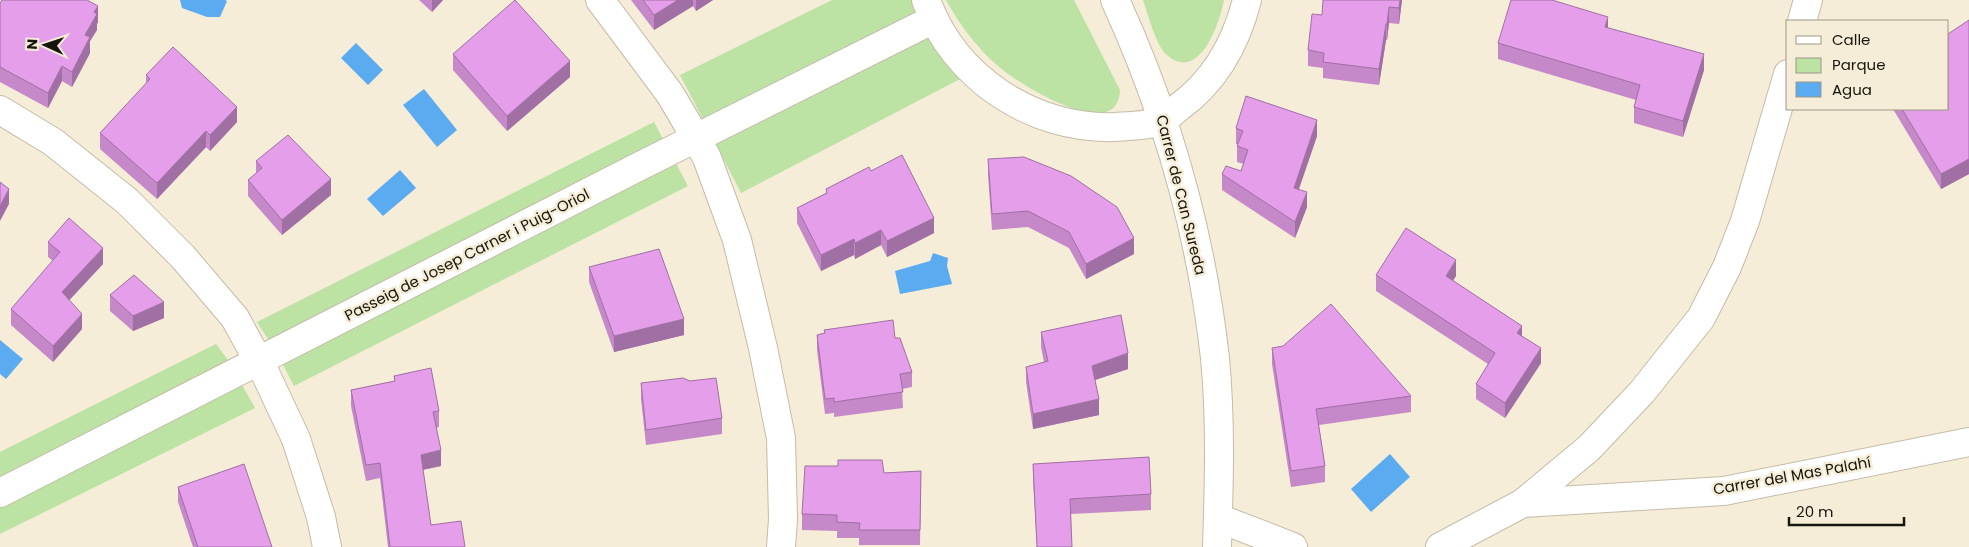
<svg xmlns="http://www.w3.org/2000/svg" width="1969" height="547" font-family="Poppins,sans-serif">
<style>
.green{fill:#bce2a4}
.water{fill:#5babf1}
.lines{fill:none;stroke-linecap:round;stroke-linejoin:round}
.minor-casing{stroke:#c4bca8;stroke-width:30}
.minor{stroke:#fff;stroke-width:28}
.wall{fill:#c588c9}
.shaded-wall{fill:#a06fa4}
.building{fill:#e59eea;stroke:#a06fa4}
.labels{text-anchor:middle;stroke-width:5;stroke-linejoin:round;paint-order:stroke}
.street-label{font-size:15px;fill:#17150d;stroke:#f5edd7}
</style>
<rect width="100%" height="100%" fill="#f5edd7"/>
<g class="green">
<path d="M832,0H915L962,78L741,193L680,75Z"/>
<path d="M946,0H1074L1120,90C1118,147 1017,83 998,66C976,47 960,25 946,0Z"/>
<path d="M1143,0H1224C1220,22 1200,82 1168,56C1156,47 1148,14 1143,0Z"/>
<path d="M654,122L688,186L294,386L278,355L257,322Z"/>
<path d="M216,344L228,360L255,408L0,534V452Z"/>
</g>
<g class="water">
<path d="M180,0H225L227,1L220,17H207L182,8Z"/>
<path d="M356,43L383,70L368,85L341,58Z"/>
<path d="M424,89L457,130L437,147L403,105Z"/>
<path d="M400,170L416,188L383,216L367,199Z"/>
<path d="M933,253L948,258L947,266L952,284L900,294L895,271L930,261Z"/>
<path d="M0,340L23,359L6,379L0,374Z"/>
<path d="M1390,454L1410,477L1371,512L1351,489Z"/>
</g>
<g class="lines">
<g class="minor-casing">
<g id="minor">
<path d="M600,0L670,94L696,138L707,158L737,240L763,348L781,438L783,519L781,547"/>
<path d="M926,0C954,78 1033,130 1115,127C1130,126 1151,126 1164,119C1169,116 1174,111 1179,107C1215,81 1236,43 1247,0"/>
<path d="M1115,0C1167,113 1201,234 1215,358C1221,421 1219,484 1217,547"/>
<path d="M1802,21L1808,0"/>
<path d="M0,110L53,142L127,201L183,257L235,318L266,375L296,439L321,517L327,547"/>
<path d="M0,493L636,168L934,19"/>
<path d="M1523,503L1724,491L1969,442"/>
<path d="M1218,518L1293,547"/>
<path d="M1440,547L1523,503L1589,448L1642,392L1701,318L1727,267L1745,221L1788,74"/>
</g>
</g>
<use href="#minor" class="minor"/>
</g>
<g class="wall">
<path d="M419,0H443L432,12Z"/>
<path d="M631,0H713L696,11L693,6L654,30Z"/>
<path d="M1402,0L1399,24L1389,23L1387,40H1386L1379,85L1323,78V68L1308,66V50L1322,15Z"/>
<path d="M0,3L98,22L97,24V30L90,41V53L72,87L62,81L48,108L0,82Z"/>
<path d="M1969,20V174L1941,189L1893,109H1948Z"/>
<path d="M1608,28L1704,70L1683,137L1634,123V107L1636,100L1498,59V43Z"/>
<path d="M453,54L570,77L507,131L453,70Z"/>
<path d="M146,75L237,122L210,151L206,147L157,199L100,149V133L146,84Z"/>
<path d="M1236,128L1317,136L1299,189L1307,207L1295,238L1222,190V174L1241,171L1244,164L1237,162V146L1238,144H1236Z"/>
<path d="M988,159L1134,254L1086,279L1069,248L1028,227L992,230L988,175Z"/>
<path d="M256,161L331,195L282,235L248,196V180L256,173Z"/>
<path d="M871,171L934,233L887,257L881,245L855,259L854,255L821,271L797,223V208L826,193V189Z"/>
<path d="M48,242L103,264L69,300L82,329L53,362L11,325V309L53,261L48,257Z"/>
<path d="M589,267L684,335L614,352L589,282Z"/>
<path d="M1376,275L1456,276L1453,280L1522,336L1541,363L1505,418L1476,399V384L1488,364L1376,291Z"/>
<path d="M110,295L164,318L133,331L110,311Z"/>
<path d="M824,330L895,338L912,372V387L902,389L903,408L834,417V413L825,414L817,350V335L824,333Z"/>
<path d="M1041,332L1128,369L1095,380L1099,415L1033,429L1026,382V367L1044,362L1041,347Z"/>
<path d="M1272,348L1411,396V412L1319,425L1325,466V482L1291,487L1272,364Z"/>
<path d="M394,376L439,411V427L436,428L441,466L423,470L431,525L465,547H388L380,478L366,481L351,406V390L394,381Z"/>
<path d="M641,383L722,418V434L646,445L641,399Z"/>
<path d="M1033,464L1151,494V510L1071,514L1072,547H1037L1033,480Z"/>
<path d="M921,471L920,545H859V538H837V531L802,530V514L884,473Z"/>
<path d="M178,487L272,547H193L178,502Z"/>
</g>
<g class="shaded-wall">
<path d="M432,0H443L432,12Z"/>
<path d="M678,0H693V6L654,30V15Z"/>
<path d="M696,0H713L696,11Z"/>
<path d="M1400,0H1402L1399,24V8Z"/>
<path d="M98,6V22L97,24V30L90,41V53L72,87V72L85,35L94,12Z"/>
<path d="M1389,7V23L1387,40V24Z"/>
<path d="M1608,17V32L1605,27Z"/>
<path d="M1386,24V40L1379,85V69Z"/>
<path d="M1704,54V70L1683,137V121Z"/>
<path d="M570,61V77L507,131V116Z"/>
<path d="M62,66V81L48,108V93Z"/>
<path d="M237,107V122L210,151V135Z"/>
<path d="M1317,120V136L1294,203V188Z"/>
<path d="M206,131V147L157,199V183Z"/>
<path d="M1969,159V174L1941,189V174Z"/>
<path d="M331,179V195L282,235V220Z"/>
<path d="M9,189V204L0,221V206Z"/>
<path d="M1307,192V207L1295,238V222Z"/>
<path d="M934,218V233L887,257V241Z"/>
<path d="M881,230V245L855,259V243Z"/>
<path d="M1134,238V254L1086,279V264Z"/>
<path d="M854,239V255L821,271V255Z"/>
<path d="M103,248V264L62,308V292Z"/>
<path d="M1456,260V276L1446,291V276Z"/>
<path d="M164,302V318L133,331V316Z"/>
<path d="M82,314V329L53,362V346Z"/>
<path d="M684,319V335L614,352V336Z"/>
<path d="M1522,326V341L1517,333Z"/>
<path d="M1541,348V363L1505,418V403Z"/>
<path d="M1128,353V369L1092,381V366Z"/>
<path d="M1099,399V415L1033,429V414Z"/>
<path d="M441,450V466L421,470V455Z"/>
</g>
<g class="building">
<path d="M2,0H87L98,6L94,12L97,14L85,35L90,37L72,72L62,66L48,93L0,67V3Z"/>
<path d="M515,0L570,61L507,116L453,54Z"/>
<path d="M643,0H678L654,15Z"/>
<path d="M1323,0H1400L1399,8L1389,7L1387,24H1386L1379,69L1323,62L1324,53L1308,50L1312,14L1322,15Z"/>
<path d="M1511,0H1552L1608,17L1605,27L1704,54L1683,121L1634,107L1640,85L1498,43Z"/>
<path d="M1969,20V159L1941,174L1902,109H1948V34Z"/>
<path d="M173,47L237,107L210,135L206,131L157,183L100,133L150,79L146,75Z"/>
<path d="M1246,96L1317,120L1294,188L1307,192L1295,222L1222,174L1226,166L1241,171L1248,150L1237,146L1243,131L1236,128Z"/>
<path d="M288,135L331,179L282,220L248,180L262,168L256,161Z"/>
<path d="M902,155L934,218L887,241L881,230L855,243L854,239L821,255L797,208L827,193L826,189L869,167L871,171Z"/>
<path d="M1024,157L1071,176L1117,207L1134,238L1086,264L1069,232L1028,211L992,214L988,159Z"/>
<path d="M0,182L9,189L0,206Z"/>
<path d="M69,218L103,248L62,292L82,314L53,346L11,309L60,252L48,242Z"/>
<path d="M1406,228L1456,260L1446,276L1522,326L1517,333L1541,348L1505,403L1476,384L1495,353L1376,275Z"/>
<path d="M659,249L684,319L614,336L589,267Z"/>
<path d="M134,275L164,302L133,316L110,295Z"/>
<path d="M1331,304L1411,396L1316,409L1325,466L1291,471L1272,348L1283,346Z"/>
<path d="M1121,315L1128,353L1092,366L1099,399L1033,414L1026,367L1048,361L1041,332Z"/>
<path d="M893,320L895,338H900L912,372L900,374L903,392L834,402V398L825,399L817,335L825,333L824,330Z"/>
<path d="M431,368L439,411L433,412L441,450L421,455L431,525L461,521L465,547H390L380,463L366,465L351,390L395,381L394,376Z"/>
<path d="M683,378L690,381L716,378L722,418L646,430L641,383Z"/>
<path d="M1149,457L1151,494L1070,499L1072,547H1037L1033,464Z"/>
<path d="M838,460H882L884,473L921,471L920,530H859L860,523L837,522V515L802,514L805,466H838Z"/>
<path d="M244,464L272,547H198L178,487Z"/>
</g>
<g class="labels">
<g class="street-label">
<text transform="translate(1181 195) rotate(76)" y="5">Carrer de Can Sureda</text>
<text transform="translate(467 255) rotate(-27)" y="5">Passeig de Josep Carner i Puig-Oriol</text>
<text transform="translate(1792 476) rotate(-10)" y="5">Carrer del Mas Palahí</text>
</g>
</g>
<rect x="1786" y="20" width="162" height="90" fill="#f5edd7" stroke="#9c9786"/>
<rect x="1796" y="36" width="25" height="8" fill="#ffffff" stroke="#9c9786"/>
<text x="1832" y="45" font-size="15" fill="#17150d">Calle</text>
<rect x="1796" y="58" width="25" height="15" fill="#bce2a4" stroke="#9c9786"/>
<text x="1832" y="70" font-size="15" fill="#17150d">Parque</text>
<rect x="1796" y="82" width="25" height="15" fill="#5babf1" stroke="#9c9786"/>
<text x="1832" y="95" font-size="15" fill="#17150d">Agua</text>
<g transform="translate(45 45) rotate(273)" stroke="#f5edd7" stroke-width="4" paint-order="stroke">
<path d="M0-4L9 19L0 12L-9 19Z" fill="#17150d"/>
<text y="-8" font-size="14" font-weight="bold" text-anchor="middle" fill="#17150d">N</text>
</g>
<path d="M1789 517v8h115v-8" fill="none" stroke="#17150d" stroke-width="2.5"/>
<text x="1796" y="517" font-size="15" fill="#17150d" stroke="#f5edd7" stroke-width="4" paint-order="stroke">20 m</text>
</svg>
